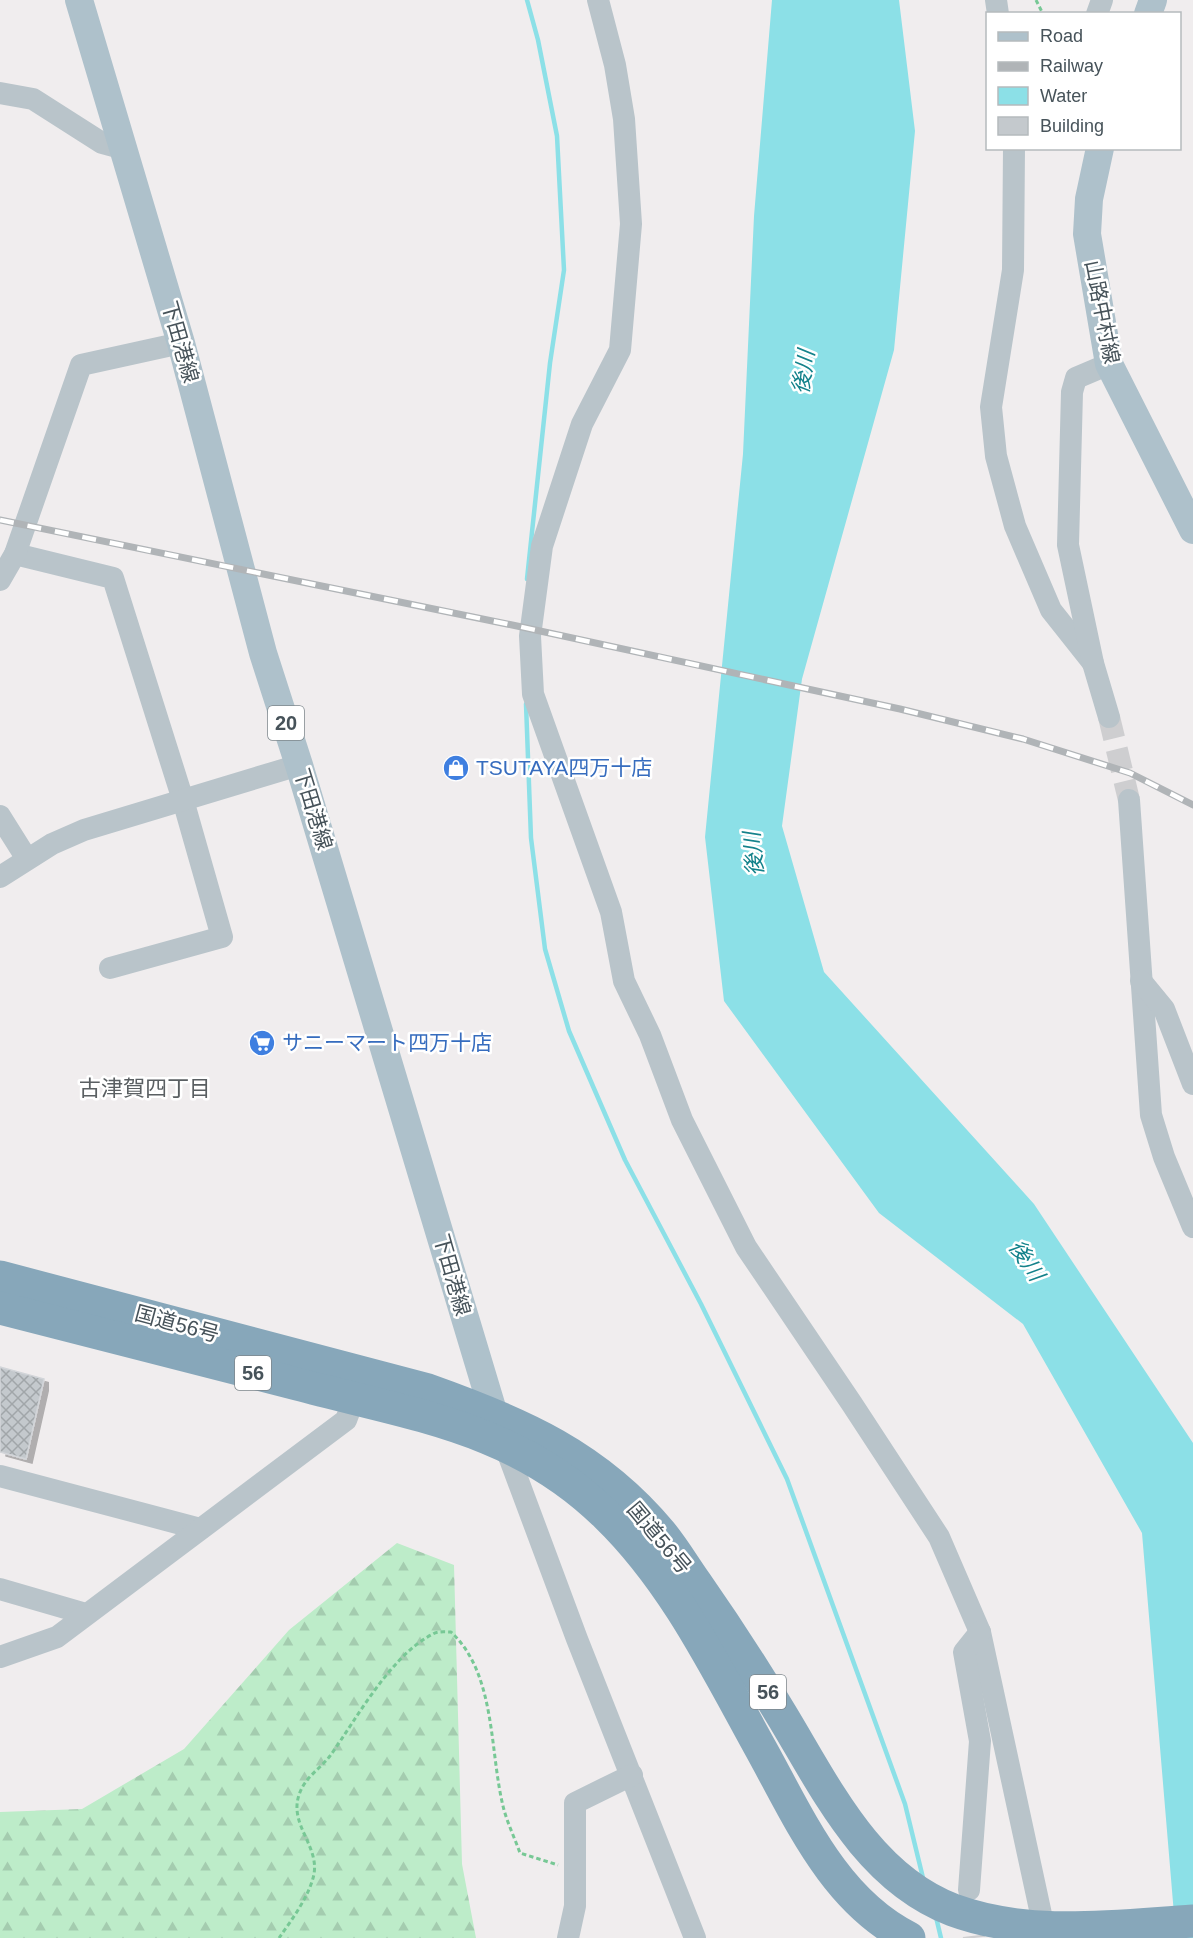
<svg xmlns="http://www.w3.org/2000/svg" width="1193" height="1938" font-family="Arial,'Noto Sans JP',sans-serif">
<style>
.forest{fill:url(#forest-firs)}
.water{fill:#8ce0e7}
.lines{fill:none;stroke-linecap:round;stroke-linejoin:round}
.stream{stroke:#8ce0e7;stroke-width:4.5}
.building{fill:url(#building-cross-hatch);stroke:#d2d5d9;stroke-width:1.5;filter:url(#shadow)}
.minor-tunnel{stroke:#ceced0;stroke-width:22;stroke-dasharray:22 11;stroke-linecap:butt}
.path{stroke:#77c895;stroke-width:3;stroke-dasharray:4.5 3;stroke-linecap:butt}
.minor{stroke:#b9c4ca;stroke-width:22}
.major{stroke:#aec1cb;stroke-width:28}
.highway{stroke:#87a7ba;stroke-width:33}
.rail-casing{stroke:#b0b4b7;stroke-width:7}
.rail{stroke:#fff;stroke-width:4.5;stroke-dasharray:14;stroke-linecap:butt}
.labels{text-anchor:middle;stroke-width:5;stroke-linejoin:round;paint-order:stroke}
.shield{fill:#fff;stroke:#7e878c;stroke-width:1.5}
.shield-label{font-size:20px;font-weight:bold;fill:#47535a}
.street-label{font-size:21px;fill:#47535a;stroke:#fff}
.shop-label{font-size:21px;fill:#366cbe;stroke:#fff;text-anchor:start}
.water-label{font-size:22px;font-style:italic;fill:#13828b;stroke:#fff}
.neighbourhood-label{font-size:22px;fill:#5a5f62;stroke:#fff}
</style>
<defs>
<pattern id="forest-firs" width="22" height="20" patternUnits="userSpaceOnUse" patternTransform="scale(1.5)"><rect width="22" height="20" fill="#bdecc9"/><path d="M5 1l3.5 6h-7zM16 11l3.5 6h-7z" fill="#a4ccaf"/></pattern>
<pattern id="building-cross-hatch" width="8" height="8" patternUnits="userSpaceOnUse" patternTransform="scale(1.5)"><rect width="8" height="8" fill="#c4c9cd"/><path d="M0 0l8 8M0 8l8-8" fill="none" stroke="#a1a6a9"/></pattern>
<filter id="shadow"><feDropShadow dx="6" dy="4" stdDeviation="0" flood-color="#0004"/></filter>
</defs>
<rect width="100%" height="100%" fill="#f0edee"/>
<path class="forest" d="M397,1543L454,1565L462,1864L476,1938H0V1812L82,1809L184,1749L289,1630Z"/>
<path class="water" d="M772,0H899L915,131L894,350L802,679L782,826L824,972L1034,1204L1193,1443V1938H1176L1142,1533L1023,1324L879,1213L724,1001L705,837L743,454L754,216Z"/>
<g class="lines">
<g class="stream">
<path d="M527,579L550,363L564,270L557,136L538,40L527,0"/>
<path d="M526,704L531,838L545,949L569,1031L625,1160L701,1304L787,1479L905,1804L923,1878"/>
<path d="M936,1917L941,1938"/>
</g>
</g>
<path class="building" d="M0,1367L44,1379L26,1459L0,1452Z"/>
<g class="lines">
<g class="minor-tunnel">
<path d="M1109,717L1129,800"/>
<path d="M970,1903L974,1938"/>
</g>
<g class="path">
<path d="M1036,0L1043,14"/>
<path d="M279,1938C291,1921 310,1895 314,1874C319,1846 289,1824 299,1795C304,1778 320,1769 330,1756C357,1718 391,1655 433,1634C438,1631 445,1632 451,1632C497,1675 489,1753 504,1810C508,1824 515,1839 520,1853L558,1865"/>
</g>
<g class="minor">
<path d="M598,0L615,65L624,119L631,224L620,350L582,424L542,546L530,636L533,694L611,912L624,981L650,1035L682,1120L746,1247L852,1404L939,1537L980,1632L1044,1928"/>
<path d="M996,0L998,14"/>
<path d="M1097,14L1102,0"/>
<path d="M0,93L33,99L102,143L124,149"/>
<path d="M1014,148L1013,270L991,407L996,456L1015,526L1051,610L1093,663"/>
<path d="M15,554L113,578L183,800L222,937L110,968"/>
<path d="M0,580L15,554L81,365L181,343"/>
<path d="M1109,717L1093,663L1068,545L1072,392L1076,378L1109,364"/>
<path d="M1129,800L1151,1115L1164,1157L1193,1227"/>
<path d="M0,816L27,859"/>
<path d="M0,877L52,844L84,830L299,765"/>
<path d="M1141,981L1164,1009L1193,1084"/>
<path d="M504,1443L577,1639L695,1938"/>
<path d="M0,1476L200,1529"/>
<path d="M0,1589L86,1614"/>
<path d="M0,1657L57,1637L346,1420L354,1399"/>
<path d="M969,1890L980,1741L964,1652L980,1632"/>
<path d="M568,1938L575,1906V1803L632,1775"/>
</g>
<g class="major">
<path d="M79,0L181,343L263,653L299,765L499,1431"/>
<path d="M1148,14L1153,0"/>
<path d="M1100,148L1089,199L1087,234L1109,364L1193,530"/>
</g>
<g class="highway">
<path d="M0,1277L428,1390C521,1423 597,1456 661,1533C674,1549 684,1566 696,1583C726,1626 754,1669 781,1714C826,1788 867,1877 953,1910C1029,1938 1114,1926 1193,1921"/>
<path d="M0,1308C99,1333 198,1358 297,1384C413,1415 517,1427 607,1516C675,1582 717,1670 762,1751C800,1820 835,1901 909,1938"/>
</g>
<g class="rail-casing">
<path id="rail" d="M0,520L517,626L900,709L1023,739L1130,773L1193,805"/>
</g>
<use href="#rail" class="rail"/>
</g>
<defs>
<g id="shop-disc" transform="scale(1.35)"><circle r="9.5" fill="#3f7fe0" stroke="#fff"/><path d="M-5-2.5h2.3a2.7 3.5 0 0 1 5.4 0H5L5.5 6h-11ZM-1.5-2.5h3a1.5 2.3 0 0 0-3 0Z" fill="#fff"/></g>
<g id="supermarket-disc" transform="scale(1.35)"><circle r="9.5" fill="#3f7fe0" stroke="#fff"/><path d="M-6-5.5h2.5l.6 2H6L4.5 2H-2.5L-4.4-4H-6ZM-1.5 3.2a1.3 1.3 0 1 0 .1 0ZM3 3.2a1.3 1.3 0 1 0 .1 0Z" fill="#fff"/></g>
</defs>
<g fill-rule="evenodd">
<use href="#shop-disc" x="456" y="768"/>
<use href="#supermarket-disc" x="262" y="1043"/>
</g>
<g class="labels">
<g class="shield">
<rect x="268" y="706" width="36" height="34" rx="4.5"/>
<rect x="235" y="1356" width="36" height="34" rx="4.5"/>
<rect x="750" y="1675" width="36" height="34" rx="4.5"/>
</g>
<g class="shield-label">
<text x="286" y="730">20</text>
<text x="253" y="1380">56</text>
<text x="768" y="1699">56</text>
</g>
<g class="street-label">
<text transform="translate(1102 312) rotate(79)" y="7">山路中村線</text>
<text transform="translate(180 342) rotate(74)" y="7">下田港線</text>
<text transform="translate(313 809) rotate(73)" y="7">下田港線</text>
<text transform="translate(452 1275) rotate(74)" y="7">下田港線</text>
<text transform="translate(177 1324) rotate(15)" y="7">国道56号</text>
<text transform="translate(659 1538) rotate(50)" y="7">国道56号</text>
</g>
<g class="shop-label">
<text x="476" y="775">TSUTAYA四万十店</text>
<text x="282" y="1050">サニーマート四万十店</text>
</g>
<g class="water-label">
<text transform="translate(803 372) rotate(-82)" y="8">後川</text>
<text transform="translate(753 854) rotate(-95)" y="8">後川</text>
<text transform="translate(1027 1260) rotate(56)" y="8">後川</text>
</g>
<g class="neighbourhood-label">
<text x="145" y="1096">古津賀四丁目</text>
</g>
</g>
<rect x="986" y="12" width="195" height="138" fill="#ffffff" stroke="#b5babd" stroke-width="1.5"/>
<rect x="998" y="32" width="30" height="9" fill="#aec1cb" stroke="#b5babd" stroke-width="1.5"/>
<text x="1040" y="42" font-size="18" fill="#47535a">Road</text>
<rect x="998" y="62" width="30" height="9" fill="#b0b4b7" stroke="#b5babd" stroke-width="1.5"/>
<text x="1040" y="72" font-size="18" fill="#47535a">Railway</text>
<rect x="998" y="87" width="30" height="18" fill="#8ce0e7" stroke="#b5babd" stroke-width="1.5"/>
<text x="1040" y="102" font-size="18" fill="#47535a">Water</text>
<rect x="998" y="117" width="30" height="18" fill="#c4c9cd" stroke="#b5babd" stroke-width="1.5"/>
<text x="1040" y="132" font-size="18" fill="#47535a">Building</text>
</svg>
